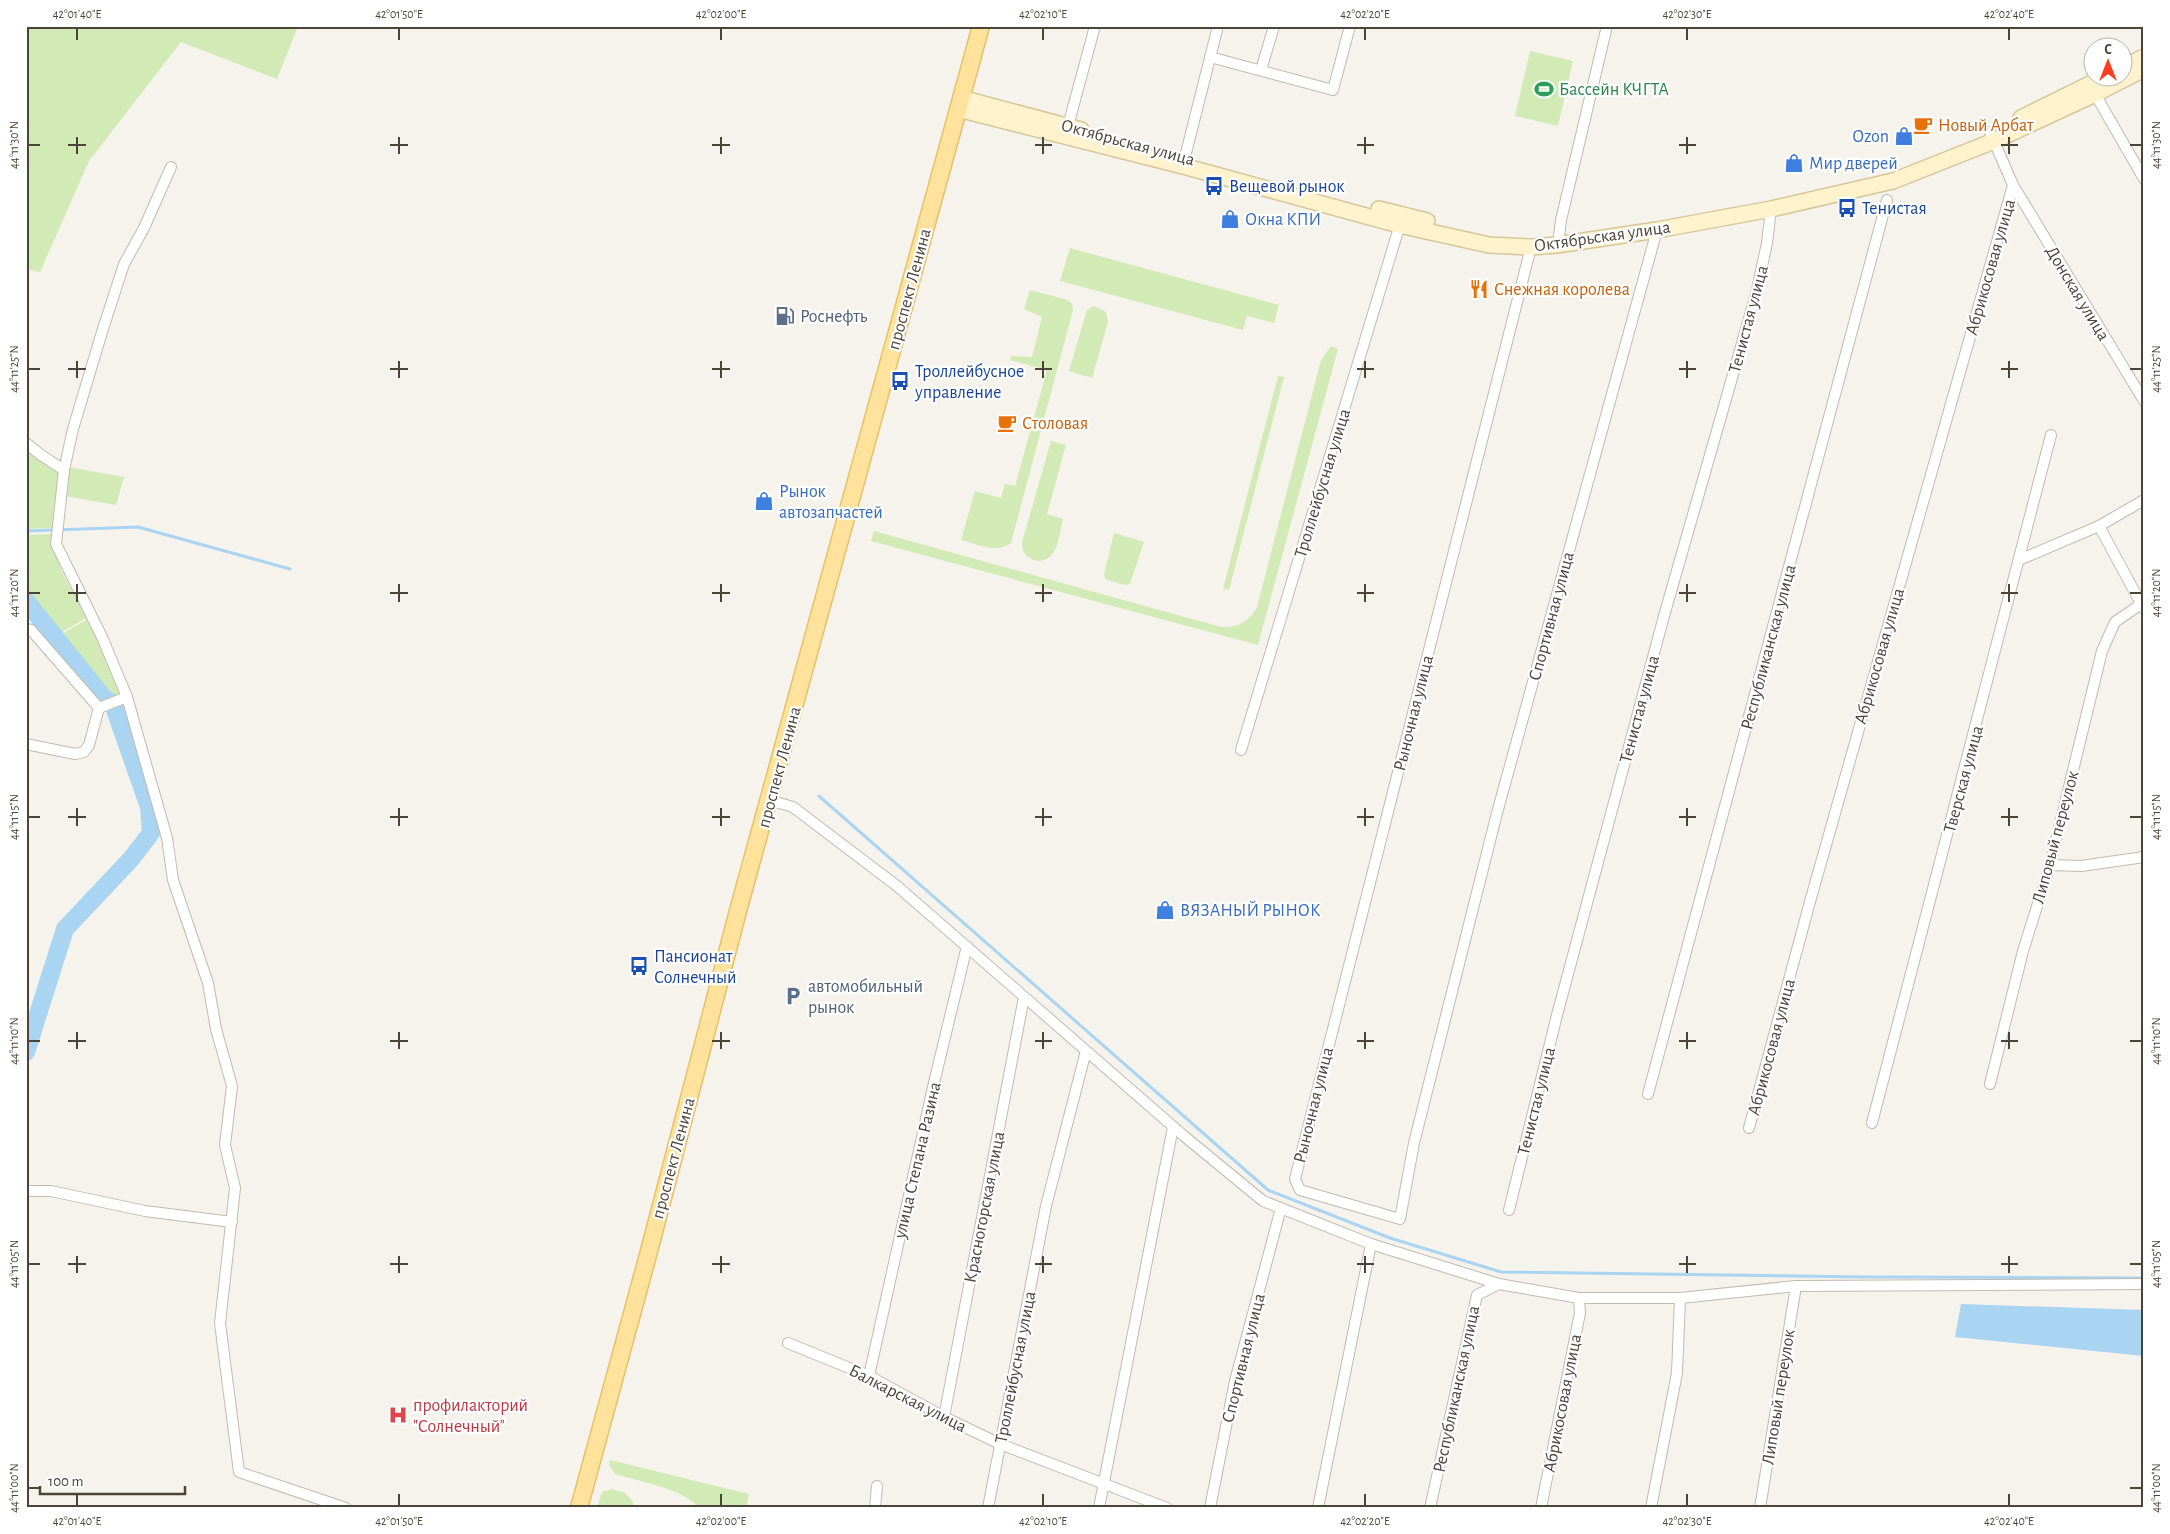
<svg xmlns="http://www.w3.org/2000/svg" width="2170" height="1534" font-family="'Alegreya Sans',sans-serif">
<style>
.green{fill:#d2eab5}
.water{fill:#a9d4f2}
.lines{fill:none;stroke-linecap:round;stroke-linejoin:round}
.stream{stroke:#a9d4f2;stroke-width:3}
.river{stroke:#a9d4f2;stroke-width:18}
.minor-casing{stroke:#c2bbae;stroke-width:12}
.secondary-casing{stroke:#d6c79b;stroke-width:18}
.primary-casing{stroke:#e6c16a;stroke-width:19}
.minor{stroke:#fff;stroke-width:10}
.secondary{stroke:#fff3cd;stroke-width:15}
.primary{stroke:#ffe39c;stroke-width:16}
.ticks{fill:none;stroke:#4b4439;stroke-width:2}
.labels{text-anchor:middle;stroke-width:4.5;stroke-linejoin:round;paint-order:stroke}
.leisure-label{font-size:18px;fill:#27864d;stroke:#fff;text-anchor:start}
.food-label{font-size:18px;fill:#c56008;stroke:#fff;text-anchor:start}
.shop-label{font-size:18px;fill:#366cbe;stroke:#fff;text-anchor:start}
.street-label{font-size:18px;fill:#4b4439;stroke:#fff}
.transit-label{font-size:18px;fill:#164399;stroke:#fff;text-anchor:start}
.service-label{font-size:18px;fill:#4e5e75;stroke:#fff;text-anchor:start}
.health-label{font-size:18px;fill:#be3a42;stroke:#fff;text-anchor:start}
.neatline{fill:none;stroke:#4b4439;stroke-width:2}
.ticks-label{font-size:12px;text-anchor:middle;fill:#4b4439}
</style>
<rect width="100%" height="100%" fill="#f6f3ec"/>
<g class="green">
<path d="M26,26H298L277,79L181,42L89,161L40,272L26,269Z"/>
<path d="M1530,51L1573,61L1558,126L1515,116Z"/>
<path d="M1070,248L1279,305L1274,323L1247,316L1243,330L1060,281Z"/>
<path d="M1030,290L1068,300L1072,304L1073,310L1011,543C997,554 977,544 961,540L975,491L1001,498L1005,484L1015,486L1047,370L1010,360L1011,356L1032,357L1042,317L1024,309Z"/>
<path d="M1094,306L1106,312L1108,322L1092,378L1069,371L1087,310Z"/>
<path d="M1331,346L1338,349L1258,645L871,541L874,531L1221,627C1238,628 1249,622 1257,607L1321,360Z"/>
<path d="M1278,376L1284,377L1229,590L1223,589Z"/>
<path d="M1051,441L1066,445L1047,514L1063,519C1060,530 1059,546 1052,554C1041,568 1021,559 1022,542Z"/>
<path d="M26,447L60,472L53,528L26,529Z"/>
<path d="M69,467L124,477L116,505L64,496Z"/>
<path d="M1114,533L1144,542L1130,584L1125,585L1107,580L1104,575Z"/>
<path d="M52,534C53,563 73,592 88,617L57,635L28,596L26,591V535Z"/>
<path d="M88,619L123,696L109,699L58,636Z"/>
<path d="M610,1460L749,1494L746,1508H698C689,1490 634,1480 615,1474L609,1465Z"/>
<path d="M612,1489L625,1493L633,1502V1508H597L602,1492Z"/>
</g>
<path class="water" d="M1961,1304L2144,1310V1356L1955,1337Z"/>
<g class="lines">
<g class="stream">
<path d="M26,531L138,527L290,569"/>
<path d="M819,796L1268,1190L1390,1238L1501,1272L1865,1277L2144,1278"/>
</g>
<path class="river" d="M26,601L103,697L113,704L149,807L151,833L131,859L65,929L26,1052"/>
<g class="minor-casing">
<g id="minor">
<path d="M1210,57L1333,90L1350,26"/>
<path d="M1261,70L1274,26"/>
<path d="M2095,94L2144,179"/>
<path d="M1068,126L1095,26"/>
<path d="M1990,132L2013,185L2144,401"/>
<path d="M1185,157L1218,26"/>
<path d="M171,167L144,228L124,264L102,332L73,429L64,470L56,544L102,637L127,697L167,838L173,880L208,983L216,1029L232,1086L225,1145L235,1188L220,1323L239,1472L346,1508"/>
<path d="M1559,236L1561,220L1607,26"/>
<path d="M1531,247L1295,1179L1300,1190L1400,1219L1414,1143L1497,813L1657,230"/>
<path d="M26,443L41,455L64,470"/>
<path d="M2099,526L2144,609"/>
<path d="M2019,560L2099,526L2144,500"/>
<path d="M26,629L31,630L99,708"/>
<path d="M99,708L127,697"/>
<path d="M26,744L75,754L84,752L89,745L99,708"/>
<path d="M1241,750L1401,221"/>
<path d="M769,800L793,807L897,886L1184,1136L1263,1201L1371,1244L1499,1284L1579,1298H1680L1796,1286L2144,1284"/>
<path d="M2050,865L2081,866L2144,857"/>
<path d="M1990,1084L2023,951L2050,865L2102,651L2115,622L2141,604"/>
<path d="M1648,1094L1887,200"/>
<path d="M1872,1123L2051,435"/>
<path d="M1749,1128L1811,898L2013,185"/>
<path d="M26,1191H51L145,1211L232,1222"/>
<path d="M1509,1210L1557,1015L1664,616L1756,294L1767,243L1771,209"/>
<path d="M788,1343L869,1376L944,1417L1000,1444L1167,1508"/>
<path d="M869,1376L933,1087L967,946"/>
<path d="M944,1417L1024,997"/>
<path d="M875,1508L877,1486"/>
<path d="M988,1508L1046,1206L1086,1051"/>
<path d="M1099,1508L1173,1127"/>
<path d="M1210,1508L1235,1381L1281,1208"/>
<path d="M1318,1508L1371,1244"/>
<path d="M1430,1508L1477,1295L1499,1284"/>
<path d="M1541,1508L1580,1313L1579,1298"/>
<path d="M1651,1508L1677,1373L1680,1298"/>
<path d="M1760,1508L1796,1286"/>
</g>
</g>
<g class="secondary-casing">
<g id="secondary">
<path d="M2122,68L2144,57"/>
<path d="M961,98L1081,130"/>
<path d="M958,109L1183,166L1399,225L1489,245L1531,247L1557,245L1657,230L1771,209L1893,181L1994,141L2095,94L2144,69"/>
<path d="M2021,118L2102,78"/>
<path d="M1379,209L1427,221"/>
</g>
</g>
<g class="primary-casing">
<path id="primary" d="M579,1508L648,1255L738,911L981,26"/>
</g>
<use href="#minor" class="minor"/>
<use href="#secondary" class="secondary"/>
<use href="#primary" class="primary"/>
</g>
<path class="ticks" d="M77,28V40M399,28V40M721,28V40M1043,28V40M1365,28V40M1687,28V40M2009,28V40M77,137V154M399,137V154M721,137V154M1043,137V154M1365,137V154M1687,137V154M2009,137V154M28,145H40M68,145H86M390,145H408M712,145H730M1035,145H1052M1357,145H1374M1679,145H1696M2001,145H2018M2130,145H2142M77,361V378M399,361V378M721,361V378M1043,361V378M1365,361V378M1687,361V378M2009,361V378M28,369H40M68,369H86M390,369H408M712,369H730M1035,369H1052M1357,369H1374M1679,369H1696M2001,369H2018M2130,369H2142M77,584V602M399,584V602M721,584V602M1043,584V602M1365,584V602M1687,584V602M2009,584V602M28,593H40M68,593H86M390,593H408M712,593H730M1035,593H1052M1357,593H1374M1679,593H1696M2001,593H2018M2130,593H2142M77,808V826M399,808V826M721,808V826M1043,808V826M1365,808V826M1687,808V826M2009,808V826M28,817H40M68,817H86M390,817H408M712,817H730M1035,817H1052M1357,817H1374M1679,817H1696M2001,817H2018M2130,817H2142M77,1032V1049M399,1032V1049M721,1032V1049M1043,1032V1049M1365,1032V1049M1687,1032V1049M2009,1032V1049M28,1041H40M68,1041H86M390,1041H408M712,1041H730M1035,1041H1052M1357,1041H1374M1679,1041H1696M2001,1041H2018M2130,1041H2142M77,1256V1273M399,1256V1273M721,1256V1273M1043,1256V1273M1365,1256V1273M1687,1256V1273M2009,1256V1273M28,1264H40M68,1264H86M390,1264H408M712,1264H730M1035,1264H1052M1357,1264H1374M1679,1264H1696M2001,1264H2018M2130,1264H2142M28,1488H40M2130,1488H2142M77,1494V1506M399,1494V1506M721,1494V1506M1043,1494V1506M1365,1494V1506M1687,1494V1506M2009,1494V1506"/>
<defs>
<g id="stadium-bare" transform="scale(1.5)"><path d="M0-5a6.5 5 0 1 0 0 10a6.5 5 0 1 0 0-10ZM-3.5-1.8h7v3.6h-7Z" fill="#2e9e5b" stroke="#fff" stroke-width="2.5" paint-order="stroke"/></g>
<g id="cafe-bare" transform="scale(1.5)"><path d="M-5.5-4.5H6V0H3Q3 3.5 0 3.5H-2.5Q-5.5 3.5-5.5 0ZM3-3.2v2h1.7v-2ZM-6 4.5H4V6H-6Z" fill="#e8710a" stroke="#fff" stroke-width="2.5" paint-order="stroke"/></g>
<g id="shop-bare" transform="scale(1.5)"><path d="M-5-2.5h2.3a2.7 3.5 0 0 1 5.4 0H5L5.5 6h-11ZM-1.5-2.5h3a1.5 2.3 0 0 0-3 0Z" fill="#3f7fe0" stroke="#fff" stroke-width="2.5" paint-order="stroke"/></g>
<g id="bus-bare" transform="scale(1.5)"><path d="M-5-6H5V4H4V6H2V4H-2V6H-4V4H-5ZM-3.5-4V0h7V-4ZM-3.5 1.2v1.5H-2V1.2ZM2 1.2v1.5H3.5V1.2Z" fill="#1a4fb4" stroke="#fff" stroke-width="2.5" paint-order="stroke"/></g>
<g id="restaurant-bare" transform="scale(1.5)"><path d="M-5-6h1v4h1v-4h1v4h1v-4h1v5L-1.5 .5V6h-2V.5L-5-1ZM5-6V6H3V1.5H1.5Q1.5-4 5-6Z" fill="#e8710a" stroke="#fff" stroke-width="2.5" paint-order="stroke"/></g>
<g id="fuel-bare" transform="scale(1.5)"><path d="M-5.5-6h7V0h2V4h1.3V-2.5L3-4.5l.8-.8L6-3V5H2.5V1h-1V6h-7ZM-4.2-4.7v3.2H.2V-4.7Z" fill="#5c6f8a" stroke="#fff" stroke-width="2.5" paint-order="stroke"/></g>
<g id="parking-bare" transform="scale(1.5)"><path d="M-3.5-5.5H1a3.5 3.5 0 0 1 0 7H-1V5.5H-3.5ZM-1-3.4V-.6H.8a1.4 1.4 0 0 0 0-2.8Z" fill="#5c6f8a" stroke="#fff" stroke-width="2.5" paint-order="stroke"/></g>
<g id="hospital-bare" transform="scale(1.5)"><path d="M-5-5h3v3.5h4V-5h3V5h-3V1.5h-4V5h-3Z" fill="#e0444e" stroke="#fff" stroke-width="2.5" paint-order="stroke"/></g>
</defs>
<g fill-rule="evenodd">
<use href="#stadium-bare" x="1544" y="89"/>
<use href="#cafe-bare" x="1923" y="125"/>
<use href="#shop-bare" x="1904" y="136"/>
<use href="#shop-bare" x="1794" y="163"/>
<use href="#bus-bare" x="1214" y="186"/>
<use href="#bus-bare" x="1847" y="208"/>
<use href="#shop-bare" x="1230" y="219"/>
<use href="#restaurant-bare" x="1479" y="289"/>
<use href="#fuel-bare" x="785" y="316"/>
<use href="#bus-bare" x="900" y="381"/>
<use href="#cafe-bare" x="1007" y="423"/>
<use href="#shop-bare" x="764" y="501"/>
<use href="#shop-bare" x="1165" y="910"/>
<use href="#bus-bare" x="639" y="966"/>
<use href="#parking-bare" x="793" y="996"/>
<use href="#hospital-bare" x="398" y="1415"/>
</g>
<g class="labels">
<g class="leisure-label">
<text x="1559" y="95">Бассейн КЧГТА</text>
</g>
<g class="food-label">
<text x="1938" y="131">Новый Арбат</text>
<text x="1494" y="295">Снежная королева</text>
<text x="1022" y="429">Столовая</text>
</g>
<g class="shop-label">
<text x="1889" y="142" text-anchor="end">Ozon</text>
<text x="1809" y="169">Мир дверей</text>
<text x="1245" y="225">Окна КПИ</text>
<text x="779" y="497">Рынок<tspan x="779" dy="21">автозапчастей</tspan></text>
<text x="1180" y="916">ВЯЗАНЫЙ РЫНОК</text>
</g>
<g class="street-label">
<text transform="translate(1128 142) rotate(15)" y="6">Октябрьская улица</text>
<text transform="translate(1602 236) rotate(-8)" y="6">Октябрьская улица</text>
<text transform="translate(1990 267) rotate(-74)" y="6">Абрикосовая улица</text>
<text transform="translate(909 289) rotate(-75)" y="6">проспект Ленина</text>
<text transform="translate(2078 293) rotate(59)" y="6">Донская улица</text>
<text transform="translate(1748 319) rotate(-75)" y="6">Тенистая улица</text>
<text transform="translate(1322 483) rotate(-73)" y="6">Троллейбусная улица</text>
<text transform="translate(1551 616) rotate(-75)" y="6">Спортивная улица</text>
<text transform="translate(1768 647) rotate(-75)" y="6">Республиканская улица</text>
<text transform="translate(1879 656) rotate(-74)" y="6">Абрикосовая улица</text>
<text transform="translate(1639 709) rotate(-75)" y="6">Тенистая улица</text>
<text transform="translate(1413 713) rotate(-76)" y="6">Рыночная улица</text>
<text transform="translate(779 767) rotate(-75)" y="6">проспект Ленина</text>
<text transform="translate(1963 779) rotate(-75)" y="6">Тверская улица</text>
<text transform="translate(2055 837) rotate(-75)" y="6">Липовый переулок</text>
<text transform="translate(1771 1047) rotate(-75)" y="6">Абрикосовая улица</text>
<text transform="translate(1536 1101) rotate(-76)" y="6">Тенистая улица</text>
<text transform="translate(1313 1105) rotate(-76)" y="6">Рыночная улица</text>
<text transform="translate(673 1158) rotate(-75)" y="6">проспект Ленина</text>
<text transform="translate(917 1160) rotate(-77)" y="6">улица Степана Разина</text>
<text transform="translate(984 1207) rotate(-79)" y="6">Красногорская улица</text>
<text transform="translate(1243 1358) rotate(-76)" y="6">Спортивная улица</text>
<text transform="translate(1015 1367) rotate(-79)" y="6">Троллейбусная улица</text>
<text transform="translate(1456 1389) rotate(-78)" y="6">Республиканская улица</text>
<text transform="translate(1778 1397) rotate(-81)" y="6">Липовый переулок</text>
<text transform="translate(908 1398) rotate(27)" y="6">Балкарская улица</text>
<text transform="translate(1562 1403) rotate(-79)" y="6">Абрикосовая улица</text>
</g>
<g class="transit-label">
<text x="1229" y="192">Вещевой рынок</text>
<text x="1862" y="214">Тенистая</text>
<text x="915" y="377">Троллейбусное<tspan x="915" dy="21">управление</tspan></text>
<text x="654" y="962">Пансионат<tspan x="654" dy="21">Солнечный</tspan></text>
</g>
<g class="service-label">
<text x="800" y="322">Роснефть</text>
<text x="808" y="992">автомобильный<tspan x="808" dy="21">рынок</tspan></text>
</g>
<g class="health-label">
<text x="413" y="1411">профилакторий<tspan x="413" dy="21">"Солнечный"</tspan></text>
</g>
</g>
<rect width="2170" height="1534" fill="none" stroke="#ffffff" stroke-width="55"/>
<g transform="translate(2108 62)"><circle r="24" fill="#ffffff" stroke="#b7b4b0"/>
<path d="M0-4L9 19L0 12L-9 19Z" fill="#fc3f1d"/>
<text y="-8" font-size="14" font-weight="bold" text-anchor="middle" fill="#4b4439">С</text>
</g>
<path d="M40 1486v8h145v-8" fill="none" stroke="#4b4439" stroke-width="2.5"/>
<text x="48" y="1486" font-size="15" fill="#4b4439" stroke="#ffffff" stroke-width="4" paint-order="stroke">100 m</text>
<rect x="28" y="28" width="2114" height="1478" class="neatline"/>
<g class="ticks-label">
<text x="77" y="18">42°01'40"E</text>
<text x="399" y="18">42°01'50"E</text>
<text x="721" y="18">42°02'00"E</text>
<text x="1043" y="18">42°02'10"E</text>
<text x="1365" y="18">42°02'20"E</text>
<text x="1687" y="18">42°02'30"E</text>
<text x="2009" y="18">42°02'40"E</text>
<text transform="translate(14 145) rotate(-90)" y="4">44°11'30"N</text>
<text transform="translate(2156 145) rotate(-90)" y="4">44°11'30"N</text>
<text transform="translate(14 369) rotate(-90)" y="4">44°11'25"N</text>
<text transform="translate(2156 369) rotate(-90)" y="4">44°11'25"N</text>
<text transform="translate(14 593) rotate(-90)" y="4">44°11'20"N</text>
<text transform="translate(2156 593) rotate(-90)" y="4">44°11'20"N</text>
<text transform="translate(14 817) rotate(-90)" y="4">44°11'15"N</text>
<text transform="translate(2156 817) rotate(-90)" y="4">44°11'15"N</text>
<text transform="translate(14 1041) rotate(-90)" y="4">44°11'10"N</text>
<text transform="translate(2156 1041) rotate(-90)" y="4">44°11'10"N</text>
<text transform="translate(14 1264) rotate(-90)" y="4">44°11'05"N</text>
<text transform="translate(2156 1264) rotate(-90)" y="4">44°11'05"N</text>
<text transform="translate(14 1488) rotate(-90)" y="4">44°11'00"N</text>
<text transform="translate(2156 1488) rotate(-90)" y="4">44°11'00"N</text>
<text x="77" y="1525">42°01'40"E</text>
<text x="399" y="1525">42°01'50"E</text>
<text x="721" y="1525">42°02'00"E</text>
<text x="1043" y="1525">42°02'10"E</text>
<text x="1365" y="1525">42°02'20"E</text>
<text x="1687" y="1525">42°02'30"E</text>
<text x="2009" y="1525">42°02'40"E</text>
</g>
</svg>
